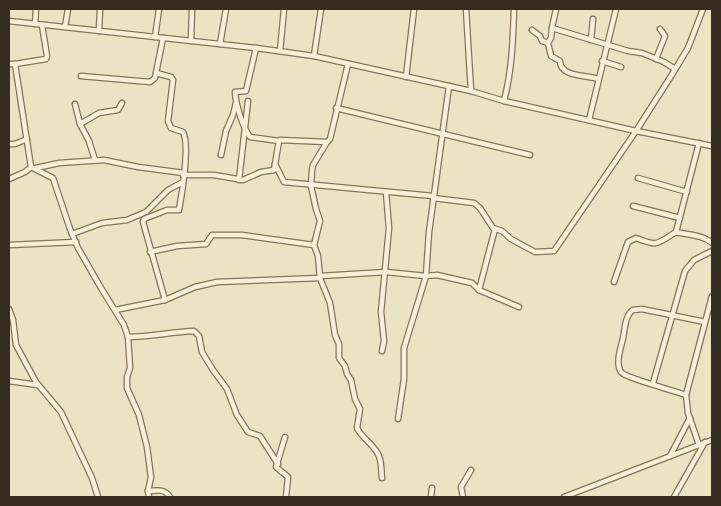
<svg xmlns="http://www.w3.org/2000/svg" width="721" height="506" font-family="'Libre Baskerville',serif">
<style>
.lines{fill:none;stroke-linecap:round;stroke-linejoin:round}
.minor-casing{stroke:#86745c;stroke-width:7}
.minor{stroke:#f7efd7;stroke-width:4.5}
</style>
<rect width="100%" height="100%" fill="#ece2c4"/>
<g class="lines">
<g class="minor-casing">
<g id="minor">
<path d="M466,9L471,91"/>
<path d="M556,9L552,28L628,51L642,53L664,62L675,69"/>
<path d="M9,21L256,48L314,56L471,91L504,101L636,131L712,146"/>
<path d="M35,24L36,9"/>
<path d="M65,27L68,9"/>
<path d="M552,28L551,38L548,43L551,56L560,61C560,77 587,75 598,79"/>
<path d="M532,30L540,36L542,41L548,43"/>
<path d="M99,31L100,9"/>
<path d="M155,37L159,9"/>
<path d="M591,40L593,19"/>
<path d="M191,41L192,9"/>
<path d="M220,44L226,9"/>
<path d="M256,48L246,91L235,92C236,105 242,126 250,137L279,141"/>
<path d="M280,51L284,9"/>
<path d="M314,56L321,9"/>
<path d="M656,59L665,36L660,29"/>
<path d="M602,61L621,67"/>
<path d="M9,64H15L31,167"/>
<path d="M15,64L46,59L47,56L42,25"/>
<path d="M156,73L171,77L173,80L168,121L171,128L183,132C190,145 182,194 179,210H167L144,219L143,222L165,300"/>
<path d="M81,76L150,82L155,78L163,38"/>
<path d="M406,77L414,9"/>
<path d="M504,101C512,70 513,40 514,9"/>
<path d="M75,104L80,124L99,113L118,110L122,103"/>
<path d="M336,108L530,155"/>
<path d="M589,120L616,9"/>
<path d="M80,124L89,141L95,160"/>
<path d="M327,142L313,165L312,170L311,186L316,209L320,221L314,245L318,256L320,278L330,303L335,335L339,344V358L345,366L347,374L351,380L355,399L360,409L357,428C362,438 373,444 378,454C382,461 381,471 382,478"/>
<path d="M699,143L676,232C688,235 703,235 712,243"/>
<path d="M9,144H15L27,139"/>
<path d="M221,155L226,131L233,115L236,103"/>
<path d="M275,164L284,182L433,196"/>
<path d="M31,167L53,178L70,229L78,248L101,288L124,325L128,337L130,368L127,377V388L139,415L147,447L151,477L148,491L149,497"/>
<path d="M36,168L59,163L104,160L138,167L184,173"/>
<path d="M183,175H214L243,180L261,172L274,170L279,141L280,140L327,142L330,139L348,64"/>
<path d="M638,178L687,192"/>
<path d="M9,179L25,172L31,167"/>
<path d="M239,180L248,101"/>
<path d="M433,198L474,203L480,208L493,228L502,231L511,239L535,252L554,251L636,131L673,73L688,48L703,9"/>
<path d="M633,206L680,218"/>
<path d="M72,234L102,223L127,220L146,212L168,190L183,182"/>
<path d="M9,245L76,242"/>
<path d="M150,252L177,246L206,244L212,235H242L314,245"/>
<path d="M320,276L386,272L426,276L429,232L449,86"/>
<path d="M614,282L628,242L636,238C659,247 656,244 676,232"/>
<path d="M479,290L495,229"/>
<path d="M9,309L13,320L16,345L36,382L61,412L92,478L98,497"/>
<path d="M115,310L165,300L195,287L217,282L320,278"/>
<path d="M128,337C150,337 171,332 194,331L199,336L202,352L213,370L227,389L237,415L248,432L260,436L278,464"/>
<path d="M382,351L384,341L381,312L389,228L386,192"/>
<path d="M9,381L38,385"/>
<path d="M653,383L685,271L694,260L712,251"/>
<path d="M686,395C676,391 625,378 621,372C615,363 621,348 623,338C625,329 625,315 633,310L642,309L705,322"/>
<path d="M398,419L404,379V348L426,276L437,275L472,283L479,290L519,307"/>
<path d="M285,437L276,467L288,477L286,497"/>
<path d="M699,445L688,413L686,395L712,296"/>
<path d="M670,456L690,418"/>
<path d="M148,491C157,490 165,489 170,497"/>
<path d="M431,497L432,488"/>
<path d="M463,497L461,487L471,470"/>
<path d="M564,497L712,440"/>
<path d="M674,497L705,442"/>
</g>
</g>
<use href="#minor" class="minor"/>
</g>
<rect width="721" height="506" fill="none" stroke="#362c1f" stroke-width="20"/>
</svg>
